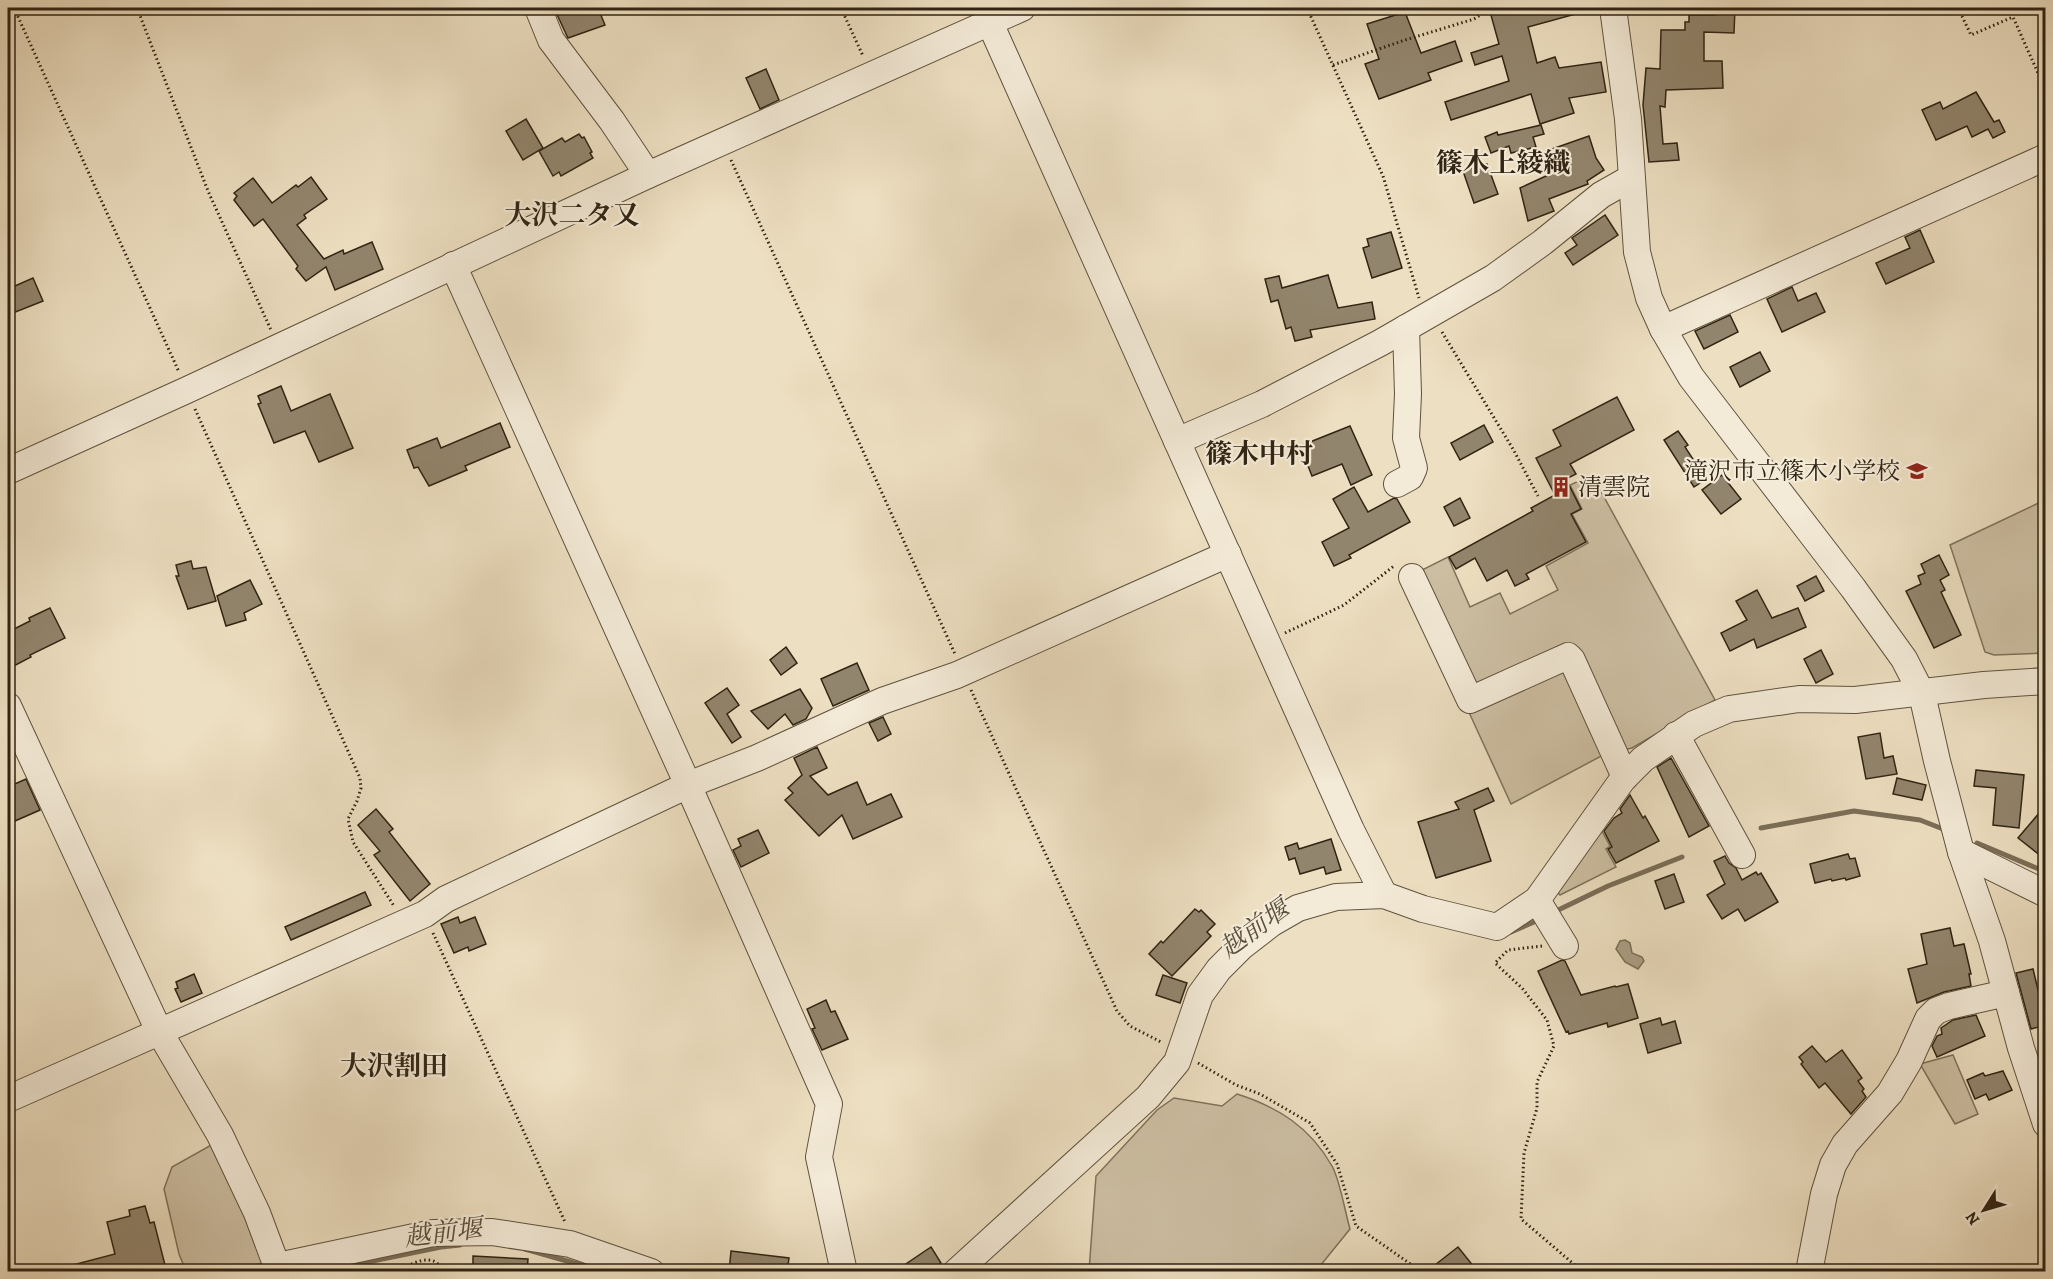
<svg xmlns="http://www.w3.org/2000/svg" width="2053" height="1279" font-family="Alegreya,'Noto Serif JP',serif">
<style>
.green{fill:#cdbfa3;stroke:#7e725b;stroke-width:1.5}
.water{fill:#ad9f86;stroke:#7b6e58;stroke-width:1.5}
.lines{fill:none;stroke-linecap:round;stroke-linejoin:round}
.stream{stroke:#7b6e58;stroke-width:5}
.building{fill:#92856d;stroke:#302413;stroke-width:1.5}
.minor-casing{stroke:#5f533e;stroke-width:28}
.path{stroke:#302413;stroke-width:3;stroke-dasharray:1.5 3;stroke-linecap:butt}
.minor{stroke:#f3ead7;stroke-width:26}
.labels{text-anchor:middle;stroke-width:4.5;stroke-linejoin:round;paint-order:stroke}
.poi-label{font-size:24px;fill:#302413;stroke:#f3ead7;text-anchor:end}
.water-label{font-size:26px;font-style:italic;fill:#5c4f3b;stroke:#f3ead7}
.quarter-label{font-size:27px;font-weight:bold;fill:#302413;stroke:#f3ead7}
</style>
<rect width="100%" height="100%" fill="#eddfc1"/>
<filter id="stains"><feTurbulence type="fractalNoise" baseFrequency=".00333" numOctaves="4"/><feColorMatrix values="0 0 0 0 .2 0 0 0 0 .09 0 0 0 0 .02 0 0 0 .5 -.17"/></filter>
<radialGradient id="worn" r=".72"><stop offset=".6" stop-color="#630" stop-opacity="0"/><stop offset="1" stop-color="#630" stop-opacity=".3"/></radialGradient>
<g class="green">
<path d="M1592,475L1715,700L1632,748L1619,751L1572,646L1471,691L1416,573L1448,557L1470,607L1500,593L1510,614L1558,590L1546,566L1588,543L1572,514L1582,509L1570,485Z"/>
<path d="M2045,500V653L1994,655L1985,652L1950,545Z"/>
<path d="M1568,667L1607,753L1511,804L1467,708Z"/>
<path d="M1597,822L1610,846L1606,849L1616,867L1560,895L1554,888Z"/>
<path d="M1953,1055L1978,1114L1955,1124L1920,1064Z"/>
<path d="M1237,1094C1278,1107 1310,1127 1332,1166C1340,1180 1345,1212 1350,1229L1316,1271H1089L1096,1176L1157,1110L1174,1098L1222,1106Z"/>
<path d="M213,1144L220,1146L263,1263L226,1271H186L179,1254L164,1189L172,1167Z"/>
</g>
<path class="water" d="M1625,940L1630,943L1632,953L1642,957L1644,961L1638,969L1625,962L1616,949L1620,941Z"/>
<g class="lines">
<g class="stream">
<path d="M1761,828L1854,811L1920,820L1943,829"/>
<path d="M1977,843L2046,872"/>
<path d="M1552,913L1608,886L1682,857"/>
<path d="M1511,932L1541,919"/>
<path d="M525,1249L605,1272"/>
<path d="M319,1272L441,1247L460,1245"/>
</g>
</g>
<g class="building">
<path d="M554,8H598L605,25L568,38Z"/>
<path d="M1489,8H1582L1583,12L1528,27L1537,63L1555,57L1559,68L1601,62L1606,92L1569,98L1574,113L1540,124L1531,94L1451,120L1445,102L1509,81L1502,56L1475,65L1471,53L1499,44Z"/>
<path d="M1716,8H1735L1734,33L1704,32V61H1722L1723,88L1666,90L1665,107L1660,106L1663,144L1677,143L1679,160L1649,162L1643,105L1646,68L1660,69L1661,30H1685V22H1689V15H1716Z"/>
<path d="M1405,12L1421,53L1455,41L1462,61L1428,73L1431,80L1379,99L1365,64L1379,59L1367,24Z"/>
<path d="M766,69L779,100L760,109L746,78Z"/>
<path d="M1976,92L1994,122L1999,120L2005,132L1993,138L1988,129L1972,137L1967,126L1936,140L1922,110L1940,102L1943,109Z"/>
<path d="M526,119L543,148L523,160L506,131Z"/>
<path d="M1541,125L1544,134L1533,137L1536,147L1511,153L1509,146L1491,153L1485,137L1497,132L1498,135Z"/>
<path d="M579,134L582,138L584,137L592,152L590,153L593,158L561,176L559,172L553,176L539,151L562,138L565,142Z"/>
<path d="M1589,136L1596,158L1604,170L1587,181L1588,184L1549,199L1554,211L1528,221L1520,188L1559,170L1552,149Z"/>
<path d="M1482,164H1487L1498,194L1474,203L1463,171Z"/>
<path d="M311,177L327,199L304,215L306,218L297,225L324,259L343,250L344,254L372,242L383,269L335,290L326,267L306,281L296,269L298,266L263,219L254,226L234,200L237,196L234,193L253,178L272,203L296,185L298,187Z"/>
<path d="M1605,215L1618,235L1573,265L1565,253L1577,245L1572,238Z"/>
<path d="M1920,230L1934,262L1886,284L1876,263L1910,248L1905,237Z"/>
<path d="M1391,232L1402,268L1372,278L1363,248L1369,246L1367,239Z"/>
<path d="M1328,275L1338,308L1372,302L1375,319L1310,330L1312,337L1295,341L1291,327L1286,329L1278,300L1271,302L1265,279L1279,276L1282,288Z"/>
<path d="M33,278L43,301L8,315V289Z"/>
<path d="M1792,287L1798,301L1816,293L1825,312L1782,332L1767,299Z"/>
<path d="M1730,315L1738,332L1704,349L1695,331Z"/>
<path d="M1760,352L1770,371L1740,387L1730,367Z"/>
<path d="M281,386L291,411L330,394L353,448L319,462L305,431L274,443L258,404L261,403L258,396Z"/>
<path d="M1617,397L1634,430L1570,464L1576,474L1566,479L1581,509L1571,514L1586,542L1526,574L1529,579L1515,586L1507,570L1487,581L1475,558L1456,569L1449,557L1533,511L1531,508L1555,495L1536,458L1561,446L1553,430Z"/>
<path d="M500,423L510,447L465,466L467,470L429,486L418,467L414,468L407,450L437,438L441,448Z"/>
<path d="M1484,425L1493,442L1460,460L1451,443Z"/>
<path d="M1350,426L1372,475L1351,485L1342,464L1312,476L1300,446Z"/>
<path d="M1678,431L1688,445L1685,447L1706,479L1694,487L1664,440Z"/>
<path d="M1722,475L1741,499L1721,514L1702,490Z"/>
<path d="M1354,487L1368,512L1394,498L1397,499L1410,522L1349,555L1351,558L1334,566L1322,542L1349,528L1333,499Z"/>
<path d="M1460,498L1470,518L1454,526L1444,507Z"/>
<path d="M1939,555L1949,575L1940,580L1945,590L1941,592L1961,635L1934,648L1906,591L1921,584L1918,576L1925,573L1921,564Z"/>
<path d="M191,561L193,569L206,567L216,601L188,609L176,576H179L176,565Z"/>
<path d="M1816,576L1824,591L1805,601L1797,586Z"/>
<path d="M250,580L262,604L244,613L246,620L226,626L217,596Z"/>
<path d="M1757,590L1772,618L1798,608L1806,627L1757,648L1754,639L1730,651L1721,633L1747,620L1736,601Z"/>
<path d="M50,608L65,638L30,655L31,657L8,669V632L30,621L29,618Z"/>
<path d="M786,647L797,663L781,675L770,660Z"/>
<path d="M1821,650L1833,674L1816,683L1804,659Z"/>
<path d="M857,663L869,690L833,706L821,679Z"/>
<path d="M727,688L739,705L727,714L741,737L732,743L705,703Z"/>
<path d="M800,689L812,708L806,719L793,725L785,714L768,729L751,711Z"/>
<path d="M883,717L891,734L878,741L869,723Z"/>
<path d="M1880,733L1884,758L1893,756L1897,774L1866,779L1858,737Z"/>
<path d="M817,747L827,768L810,776L828,795L857,782L867,805L891,794L902,817L853,839L842,815L819,836L785,800L793,793L788,788L802,775L794,758Z"/>
<path d="M1671,758L1709,826L1689,837L1657,767Z"/>
<path d="M1976,770L2024,775L2019,828L1993,825L1996,788L1974,786Z"/>
<path d="M1897,778L1926,785L1922,800L1893,794Z"/>
<path d="M26,779L40,810L8,824V787Z"/>
<path d="M1488,788L1494,801L1474,810L1491,861L1436,878L1418,822L1459,809L1455,802Z"/>
<path d="M1630,795L1643,818L1645,816L1659,841L1616,863L1608,849L1612,847L1604,831L1614,818L1622,813L1620,809Z"/>
<path d="M2046,805V860L2018,838Z"/>
<path d="M376,809L393,829L389,832L430,884L410,901L374,855L380,851L358,825Z"/>
<path d="M758,830L769,853L741,867L733,850L741,846L738,839Z"/>
<path d="M1331,839L1341,870L1326,874L1324,867L1300,874L1295,858L1289,860L1285,847L1297,843L1299,849Z"/>
<path d="M1848,854L1850,859L1855,858L1860,876L1846,880L1845,878L1832,881L1831,879L1815,883L1810,864Z"/>
<path d="M1725,856L1729,863L1736,868L1742,880L1756,872L1758,875L1761,873L1778,902L1745,921L1738,909L1722,919L1707,895L1725,884L1714,861Z"/>
<path d="M1674,874L1684,902L1665,909L1655,881Z"/>
<path d="M365,892L371,905L291,940L285,927Z"/>
<path d="M1195,909L1199,912L1201,910L1215,924L1207,932L1211,936L1172,976L1149,954L1161,941L1163,943Z"/>
<path d="M458,917L460,923L475,917L486,944L469,951L468,947L454,953L441,924Z"/>
<path d="M1950,928L1954,946L1964,944L1971,974H1969L1971,986L1944,992L1917,1003L1908,969L1927,964L1921,934Z"/>
<path d="M1562,960L1565,961L1581,995L1615,986L1616,987L1628,984L1638,1018L1608,1027L1607,1023L1569,1034L1568,1031L1566,1032L1538,971Z"/>
<path d="M2033,969L2039,994L2044,993L2046,1001V1025L2031,1029L2016,973Z"/>
<path d="M194,974L202,993L181,1002L175,989L178,988L176,982Z"/>
<path d="M1163,975L1187,983L1180,1003L1156,995Z"/>
<path d="M826,1000L831,1012L835,1011L848,1039L822,1050L812,1029L815,1028L807,1009Z"/>
<path d="M1976,1015L1985,1036L1937,1057L1932,1046L1937,1036L1942,1034L1941,1028L1953,1020Z"/>
<path d="M1660,1018L1662,1025L1675,1021L1681,1043L1648,1053L1640,1024Z"/>
<path d="M1812,1046L1826,1062L1842,1050L1862,1078L1858,1081L1864,1089L1862,1091L1866,1097L1851,1114L1825,1083L1819,1088L1801,1064L1803,1062L1799,1057Z"/>
<path d="M2003,1071L2012,1090L1989,1100L1986,1094L1975,1099L1967,1080L1983,1073L1985,1076Z"/>
<path d="M145,1206L150,1223L154,1222L165,1265L137,1272H66L65,1267L115,1254L107,1222L130,1216L129,1210Z"/>
<path d="M931,1247L941,1263L927,1272H894Z"/>
<path d="M1458,1247L1478,1272H1426Z"/>
<path d="M731,1251L789,1258L787,1272H729Z"/>
<path d="M473,1256L528,1259L527,1272H473Z"/>
</g>
<g class="lines">
<g class="minor-casing">
<g id="minor">
<path d="M538,8L551,40L612,121L648,175"/>
<path d="M1613,8L1628,119L1637,252L1649,298L1663,329L1691,377L1853,588L1904,659L1922,694L1937,761L1961,852L1992,941L2021,1048L2046,1124"/>
<path d="M990,23L1351,830L1384,895"/>
<path d="M453,265L688,785L829,1104L819,1157L844,1272"/>
<path d="M1663,329L2046,157"/>
<path d="M1177,441L1262,404L1380,343L1493,278L1543,242L1601,195L1631,178"/>
<path d="M8,471L187,390L648,175L1022,8"/>
<path d="M1397,484L1410,477L1414,468L1406,438L1408,394L1406,328"/>
<path d="M1412,577L1470,700L1568,656L1572,660L1625,777"/>
<path d="M8,706L159,1031L220,1135L257,1213L279,1272"/>
<path d="M1676,735L1742,855"/>
<path d="M1961,852L2046,894"/>
<path d="M1537,900L1565,946"/>
<path d="M8,1099L425,914L446,899L688,785L757,758L882,701L957,675L1228,554"/>
<path d="M278,1266L433,1233L492,1232L570,1244L651,1272"/>
<path d="M956,1272L1148,1097L1177,1062L1200,995L1219,969L1241,947L1272,923L1298,908L1336,897L1384,895L1423,909L1497,927L1537,900L1623,779L1643,759L1694,724L1729,709L1799,699L1855,700L1984,685L2046,681"/>
<path d="M1809,1272L1824,1194L1833,1165L1845,1144L1890,1093L1909,1061L1928,1019L1936,1011L1949,1006L2006,993"/>
</g>
</g>
<g class="path">
<path d="M14,8L179,372"/>
<path d="M137,8L208,191L271,330"/>
<path d="M841,8L863,56"/>
<path d="M1307,8L1383,176L1419,298"/>
<path d="M1958,8L1971,35L2013,17L2046,91"/>
<path d="M1333,65L1402,41L1474,19L1482,14L1484,8"/>
<path d="M731,160L955,654"/>
<path d="M1442,332L1513,449L1538,496"/>
<path d="M195,409L360,778L361,788L357,801L348,819L353,842L394,906"/>
<path d="M1285,633L1344,605L1394,566"/>
<path d="M971,690L1117,1011L1130,1026L1161,1042"/>
<path d="M433,933L565,1222"/>
<path d="M1542,946L1508,950L1495,963L1522,988L1547,1020L1554,1046L1537,1082V1108L1524,1153L1521,1219L1583,1272"/>
<path d="M1198,1063L1236,1085L1260,1094L1310,1123L1337,1164L1356,1226L1422,1272"/>
<path d="M395,1272C409,1265 436,1249 442,1272"/>
</g>
<use href="#minor" class="minor"/>
</g>
<defs>
<g id="school-bare" transform="scale(1.62)"><path d="M0-5L7-2L0 1L-7-2ZM-4 1L0 2.5L4 1V4Q0 6-4 4Z" fill="#8f2418" stroke="#f3ead7" stroke-width="2.5" paint-order="stroke"/></g>
<g id="building-bare" transform="scale(1.62)"><path d="M-4-6H4V6H1V3H-1V6H-4ZM-2.5-4.3h1.7v1.8h-1.7ZM.8-4.3h1.7v1.8H.8ZM-2.5-1h1.7V.8h-1.7ZM.8-1h1.7V.8H.8Z" fill="#8f2418" stroke="#f3ead7" stroke-width="2.5" paint-order="stroke"/></g>
</defs>
<g fill-rule="evenodd">
<use href="#school-bare" x="1917" y="471"/>
<use href="#building-bare" x="1561" y="487"/>
</g>
<g class="labels">
<g class="poi-label">
<text x="1900" y="479">滝沢市立篠木小学校</text>
<text x="1578" y="495" text-anchor="start">清雲院</text>
</g>
<g class="water-label">
<text transform="translate(1254 928) rotate(-36)" y="9">越前堰</text>
<text transform="translate(443 1232) rotate(-7)" y="9">越前堰</text>
</g>
<g class="quarter-label">
<text x="1503" y="172">篠木上綾織</text>
<text x="572" y="224">大沢二タ又</text>
<text x="1259" y="463">篠木中村</text>
<text x="394" y="1075">大沢割田</text>
</g>
</g>
<rect width="2053" height="1279" fill="none" stroke="#eddfc1" stroke-width="30"/>
<rect x="9" y="9" width="2035" height="1261" fill="none" stroke="#302413" stroke-width="3"/>
<rect x="15" y="15" width="2023" height="1249" fill="none" stroke="#302413" stroke-width="1.5"/>
<g transform="translate(1984 1210) rotate(233)" stroke="#f3ead7" stroke-width="4.5" paint-order="stroke">
<path d="M0-4.5L10 22L0 15L-10 22Z" fill="#302413"/>
<text y="-9" font-size="16" font-weight="bold" text-anchor="middle" fill="#302413">N</text>
</g>
<rect width="100%" height="100%" filter="url(#stains)"/>
<rect width="100%" height="100%" fill="url(#worn)"/>
</svg>
